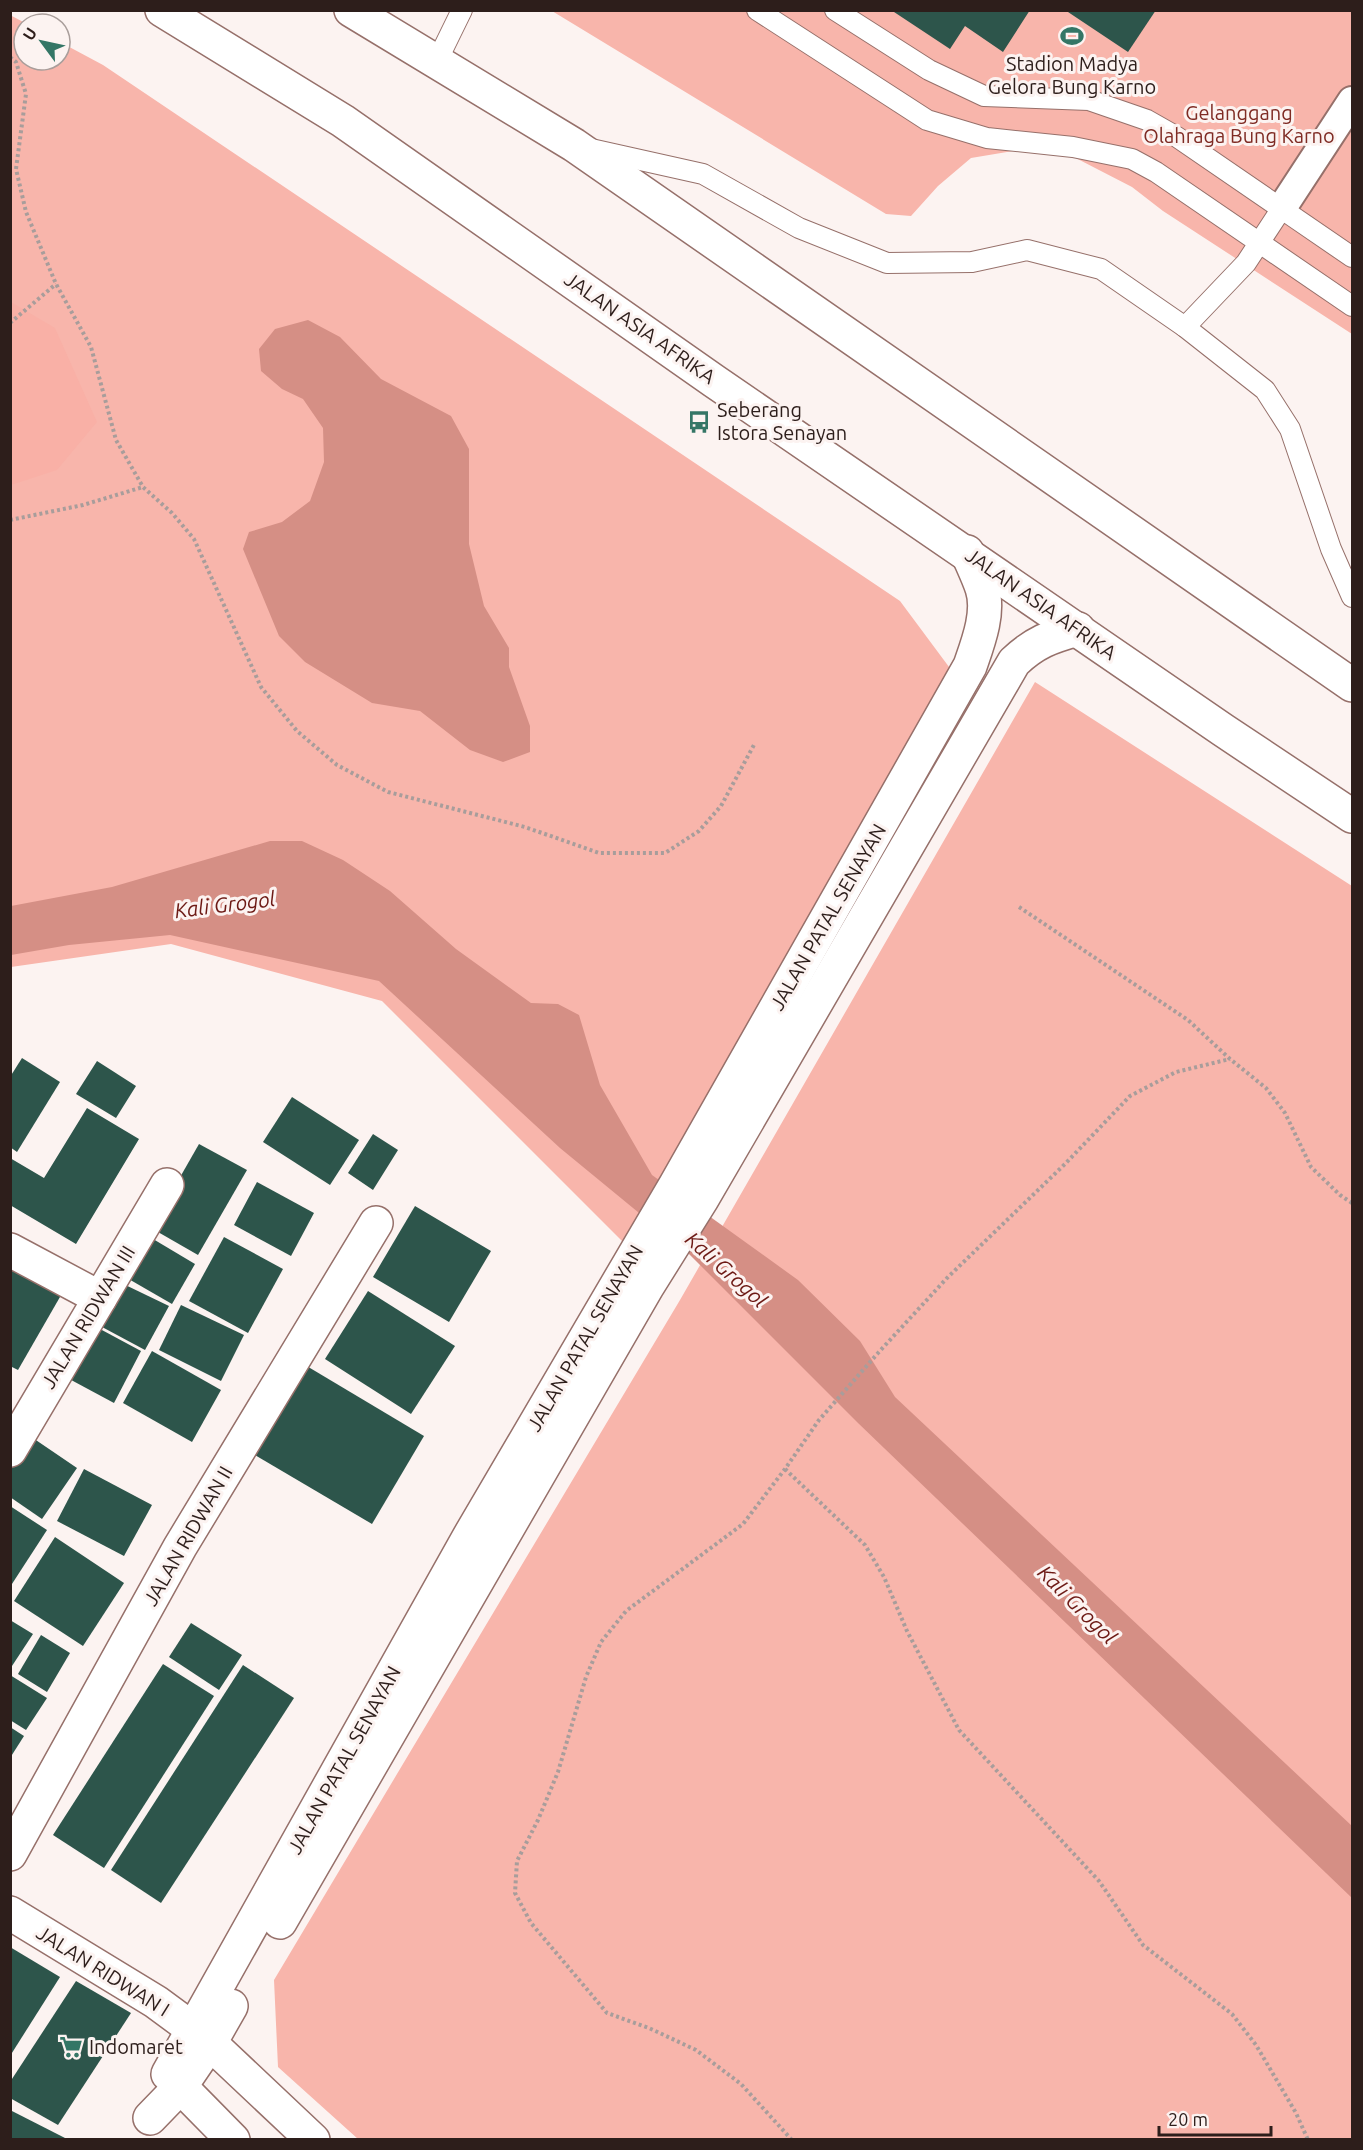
<svg xmlns="http://www.w3.org/2000/svg" width="1363" height="2150" font-family="Ubuntu,sans-serif">
<style>
.green{fill:#f8b5ab}
.forest{fill:#f9b0a6}
.water{fill:#d58f85}
.building{fill:#2d554b}
.lines{fill:none;stroke-linecap:round;stroke-linejoin:round}
.service-casing{stroke:#96706a;stroke-width:22}
.pedestrian-casing{stroke:#96706a;stroke-width:32}
.minor-casing{stroke:#96706a;stroke-width:36}
.tertiary-casing{stroke:#96706a;stroke-width:36}
.secondary-casing{stroke:#96706a;stroke-width:36}
.primary-casing{stroke:#96706a;stroke-width:36}
.path{stroke:#a89d9b;stroke-width:4;stroke-dasharray:3 3;stroke-linecap:butt}
.service{stroke:#fff;stroke-width:20}
.pedestrian{stroke:#fff;stroke-width:28}
.minor{stroke:#fff;stroke-width:33}
.tertiary{stroke:#fff;stroke-width:33}
.secondary{stroke:#fff;stroke-width:33}
.primary{stroke:#fff;stroke-width:33}
.labels{text-anchor:middle;stroke-width:6;stroke-linejoin:round;paint-order:stroke}
.poi-label{font-size:20px;fill:#2d1e1b;stroke:#fcf3f1;text-anchor:start}
.park-label{font-size:20px;fill:#7f2b24;stroke:#fcf3f1}
.street-label{font-size:20px;fill:#2d1e1b;stroke:#fcf3f1}
.water-label{font-size:21px;font-style:italic;fill:#6d1a15;stroke:#fcf3f1}
</style>
<rect width="100%" height="100%" fill="#fcf3f1"/>
<g class="green">
<path d="M552,11H1352V334L1163,211L1132,187L1066,153L1013,151L971,158L938,186L911,216L886,214Z"/>
<path d="M10,15L27,24H24V60H60V42L103,65L900,601L952,671L623,1242L382,1001L171,944L11,967Z"/>
<path d="M1035,682L1352,886V2139H358L278,2067L274,1980L680,1300Z"/>
</g>
<path class="forest" d="M11,302L55,328L97,422L57,470L11,485Z"/>
<g class="water">
<path d="M308,320L340,337L381,379L451,416L469,449V544L484,606L509,648V667L530,726V752L503,762L470,750L420,711L372,703L305,662L279,636L243,549L249,532L282,522L310,501L324,462L323,428L303,399L282,389L261,371L259,349L275,329Z"/>
<path d="M270,841H302L343,860L390,891L456,949L531,1003L558,1004L579,1015L600,1085L652,1175L798,1280L860,1341L895,1397L1352,1826V1898L858,1423L689,1254L560,1148L379,981L170,935L69,945L11,955V906L112,887Z"/>
</g>
<g class="building">
<path d="M891,10H1030L1003,52L965,26L950,49Z"/>
<path d="M1065,10H1156L1128,52Z"/>
<path d="M22,1058L60,1082L17,1152L10,1147V1077Z"/>
<path d="M97,1061L136,1086L116,1118L76,1094Z"/>
<path d="M292,1097L359,1140L330,1185L263,1142Z"/>
<path d="M87,1108L139,1139L76,1244L10,1205V1158L44,1178Z"/>
<path d="M373,1134L398,1150L373,1190L348,1173Z"/>
<path d="M199,1144L247,1170L198,1255L151,1228Z"/>
<path d="M257,1182L314,1213L291,1256L234,1225Z"/>
<path d="M415,1206L491,1251L449,1322L373,1277Z"/>
<path d="M143,1233L195,1264L172,1304L120,1274Z"/>
<path d="M224,1237L283,1269L248,1333L189,1301Z"/>
<path d="M10,1259L64,1290L18,1370L10,1366Z"/>
<path d="M115,1280L169,1306L145,1350L89,1320Z"/>
<path d="M368,1291L455,1346L411,1414L325,1359Z"/>
<path d="M181,1305L244,1335L221,1381L159,1350Z"/>
<path d="M87,1322L141,1351L114,1403L60,1374Z"/>
<path d="M152,1351L221,1390L192,1442L123,1403Z"/>
<path d="M305,1365L424,1436L372,1524L253,1454Z"/>
<path d="M27,1434L77,1468L42,1519L10,1497V1460Z"/>
<path d="M84,1469L152,1505L124,1556L57,1521Z"/>
<path d="M10,1506L47,1530L10,1587Z"/>
<path d="M55,1537L124,1583L83,1646L14,1601Z"/>
<path d="M10,1620L33,1634L10,1669Z"/>
<path d="M191,1623L242,1655L219,1690L169,1657Z"/>
<path d="M41,1635L70,1653L47,1692L18,1674Z"/>
<path d="M163,1664L214,1696L104,1868L53,1835Z"/>
<path d="M243,1665L294,1698L161,1903L111,1870Z"/>
<path d="M10,1675L47,1698L26,1730L10,1720Z"/>
<path d="M10,1727L24,1736L10,1758Z"/>
<path d="M10,1947L60,1977L10,2056Z"/>
<path d="M76,1981L131,2013L58,2125L10,2098V2082Z"/>
<path d="M10,2110L65,2138L64,2140H10Z"/>
</g>
<g class="lines">
<g class="service-casing">
<g id="service">
<path d="M757,10L927,120L987,138L1073,147L1132,159L1156,172L1352,306"/>
<path d="M835,10L929,70L984,96L1089,100L1147,120L1177,137L1352,257"/>
<path d="M437,61L462,10"/>
<path d="M591,149L703,174L799,228L887,263L972,262L1027,250L1101,269L1185,327L1265,390L1290,429L1331,549L1352,597"/>
<path d="M1185,327L1246,263L1282,208"/>
</g>
</g>
<g class="pedestrian-casing">
<path id="pedestrian" d="M1282,208L1352,101"/>
</g>
<g class="minor-casing">
<g id="minor">
<path d="M10,1250L100,1298"/>
<path d="M10,1450L167,1185"/>
<path d="M10,1854L180,1547L376,1223"/>
<path d="M10,1913L156,2002L194,2030"/>
</g>
</g>
<g class="tertiary-casing">
<path id="tertiary" d="M150,2118L180,2087L210,2043L194,2030"/>
</g>
<g class="secondary-casing">
<g id="secondary">
<path d="M280,1922L647,1287L702,1199L1014,662C1035,642 1050,637 1078,629"/>
<path d="M231,2006L210,2043L313,2140"/>
<path d="M233,2140L168,2074L469,1537L676,1184L970,666C978,643 990,612 982,588C978,576 972,564 967,552"/>
</g>
</g>
<g class="primary-casing">
<g id="primary">
<path d="M162,10L343,121L714,381L1223,730L1352,816"/>
<path d="M351,10L574,145L1352,685"/>
</g>
</g>
<g class="path">
<path d="M10,57L16,62L26,94L16,169L26,212L56,284L91,347L116,440L143,487L172,513L194,539L261,687L297,731L337,765L388,792L525,827L599,853H665L699,831L721,806L755,743"/>
<path d="M10,323L56,284"/>
<path d="M10,520L83,505L143,487"/>
<path d="M1019,907L1188,1020L1230,1059L1266,1088L1285,1113L1311,1167L1340,1195L1352,1203"/>
<path d="M785,1469L865,1545L884,1577L907,1631L959,1730L1099,1881L1143,1945L1232,2014L1256,2045L1296,2113L1308,2140"/>
<path d="M792,2140L741,2084L696,2050L649,2028L607,2013L531,1923L515,1893L517,1861L538,1820L558,1772L586,1677L601,1642L626,1611L743,1524L785,1469L819,1420L878,1353L947,1278L1065,1164L1130,1096L1176,1072L1230,1059"/>
</g>
<use href="#service" class="service"/>
<use href="#pedestrian" class="pedestrian"/>
<use href="#minor" class="minor"/>
<use href="#tertiary" class="tertiary"/>
<use href="#secondary" class="secondary"/>
<use href="#primary" class="primary"/>
</g>
<defs>
<g id="stadium-bare" transform="scale(1.8)"><path d="M0-5a6.5 5 0 1 0 0 10a6.5 5 0 1 0 0-10ZM-3.5-1.8h7v3.6h-7Z" fill="#347666" stroke="#fcf3f1" stroke-width="2.5" paint-order="stroke"/></g>
<g id="bus-bare" transform="scale(1.8)"><path d="M-5-6H5V4H4V6H2V4H-2V6H-4V4H-5ZM-3.5-4V0h7V-4ZM-3.5 1.2v1.5H-2V1.2ZM2 1.2v1.5H3.5V1.2Z" fill="#347666" stroke="#fcf3f1" stroke-width="2.5" paint-order="stroke"/></g>
<g id="supermarket-bare" transform="scale(1.8)"><path d="M-6-5.5h2.5l.6 2H6L4.5 2H-2.5L-4.4-4H-6ZM-1.5 3.2a1.3 1.3 0 1 0 .1 0ZM3 3.2a1.3 1.3 0 1 0 .1 0Z" fill="#347666" stroke="#fcf3f1" stroke-width="2.5" paint-order="stroke"/></g>
</defs>
<g fill-rule="evenodd">
<use href="#stadium-bare" x="1072" y="36"/>
<use href="#bus-bare" x="699" y="422"/>
<use href="#supermarket-bare" x="71" y="2047"/>
</g>
<g class="labels">
<g class="poi-label">
<text x="1072" y="71" text-anchor="middle">Stadion Madya<tspan x="1072" dy="23">Gelora Bung Karno</tspan></text>
<text x="717" y="417">Seberang<tspan x="717" dy="23">Istora Senayan</tspan></text>
<text x="89" y="2054">Indomaret</text>
</g>
<g class="park-label">
<text x="1239" y="120">Gelanggang<tspan x="1239" dy="23">Olahraga Bung Karno</tspan></text>
</g>
<g class="street-label">
<text transform="translate(640 328) rotate(35)" y="7">JALAN ASIA AFRIKA</text>
<text transform="translate(1041 604) rotate(35)" y="7">JALAN ASIA AFRIKA</text>
<text transform="translate(828 917) rotate(-60)" y="7">JALAN PATAL SENAYAN</text>
<text transform="translate(88 1317) rotate(-59)" y="7">JALAN RIDWAN III</text>
<text transform="translate(585 1338) rotate(-60)" y="7">JALAN PATAL SENAYAN</text>
<text transform="translate(188 1536) rotate(-60)" y="7">JALAN RIDWAN II</text>
<text transform="translate(344 1760) rotate(-61)" y="7">JALAN PATAL SENAYAN</text>
<text transform="translate(103 1971) rotate(32)" y="7">JALAN RIDWAN I</text>
</g>
<g class="water-label">
<text transform="translate(225 905) rotate(-7)" y="7">Kali Grogol</text>
<text transform="translate(726 1270) rotate(42)" y="7">Kali Grogol</text>
<text transform="translate(1077 1605) rotate(45)" y="7">Kali Grogol</text>
</g>
</g>
<rect width="1363" height="2150" fill="none" stroke="#2d1e1b" stroke-width="24"/>
<g transform="translate(42 42) rotate(303)"><circle r="28" fill="#fcf3f1" stroke="#a99e9b" stroke-width="1.5"/>
<path d="M0-4.5L10 22L0 15L-10 22Z" fill="#347666"/>
<text y="-9" font-size="16" font-weight="bold" text-anchor="middle" fill="#2d1e1b">U</text>
</g>
<path d="M1159 2126v9h112v-9" fill="none" stroke="#2d1e1b" stroke-width="3"/>
<text x="1168" y="2126" font-size="18" fill="#2d1e1b" stroke="#fcf3f1" stroke-width="4.5" paint-order="stroke">20 m</text>
</svg>
